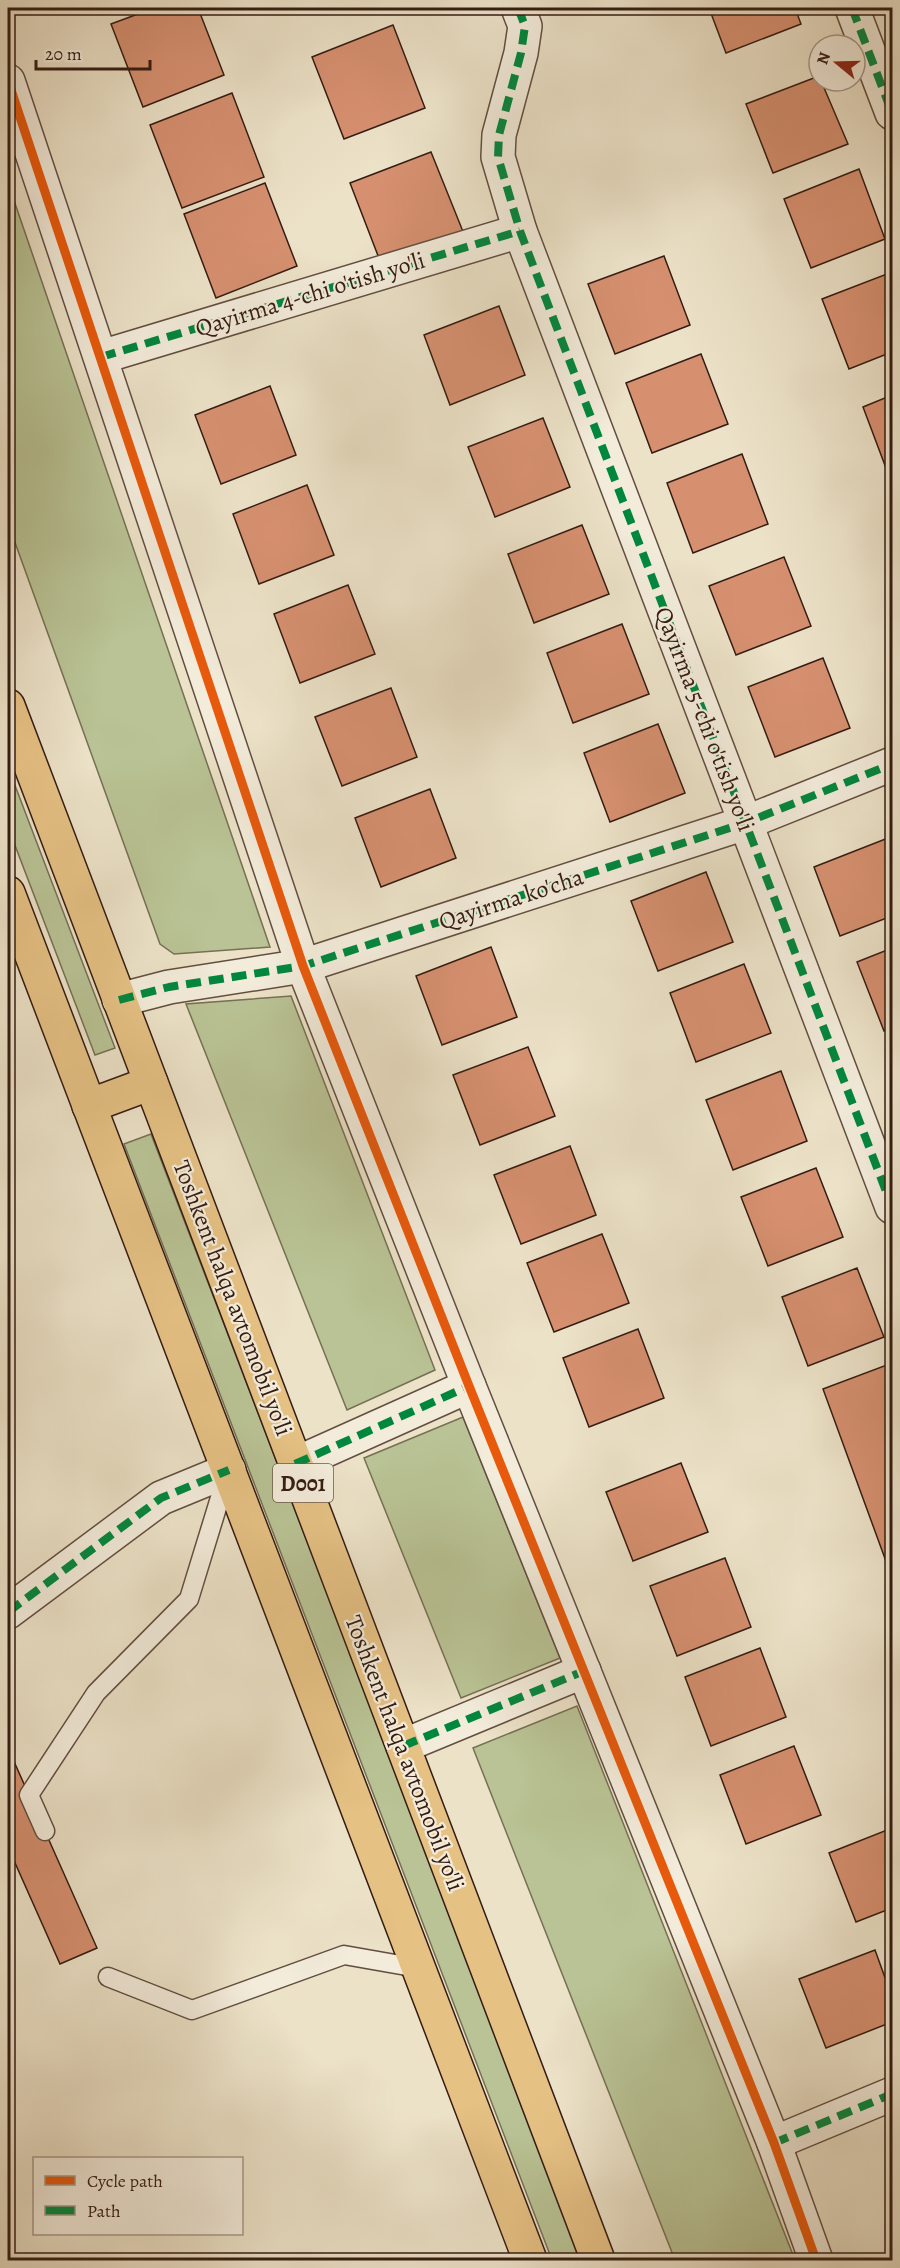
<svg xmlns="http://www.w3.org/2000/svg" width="900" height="2268" font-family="Alegreya,serif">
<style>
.green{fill:#b9c395;stroke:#767054;stroke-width:1.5}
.building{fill:#d69070;stroke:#341c13;stroke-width:1.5}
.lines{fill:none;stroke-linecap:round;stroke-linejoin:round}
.service-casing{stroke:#624e40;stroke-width:21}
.minor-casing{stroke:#624e40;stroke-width:36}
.trunk-casing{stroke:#341c13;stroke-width:36}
.service{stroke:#f3ecdb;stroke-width:18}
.minor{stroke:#f3ecdb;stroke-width:33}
.trunk{stroke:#e6c184;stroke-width:33}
.quiet{stroke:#00873e;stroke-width:8;stroke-dasharray:15 8;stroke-linecap:butt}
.cycleway-casing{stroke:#f3ecdb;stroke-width:13}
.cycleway{stroke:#e8590c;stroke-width:9}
.labels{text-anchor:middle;stroke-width:4.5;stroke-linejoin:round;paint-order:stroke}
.shield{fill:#f3ecdb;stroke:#6d5a4f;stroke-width:1.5}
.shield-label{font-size:22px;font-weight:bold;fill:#341c13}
.street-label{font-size:24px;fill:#341c13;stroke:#f3ecdb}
</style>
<rect width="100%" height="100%" fill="#ece2c8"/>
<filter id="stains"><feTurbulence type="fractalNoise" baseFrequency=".00333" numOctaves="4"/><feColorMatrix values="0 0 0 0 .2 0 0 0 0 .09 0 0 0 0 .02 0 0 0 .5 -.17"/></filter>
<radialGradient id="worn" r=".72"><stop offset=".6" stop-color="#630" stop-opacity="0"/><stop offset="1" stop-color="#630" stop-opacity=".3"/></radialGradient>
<g class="green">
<path d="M8,183L270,947L174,954L160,944L8,523Z"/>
<path d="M8,767L115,1048L95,1055L8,827Z"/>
<path d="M291,996L435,1370L347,1410L186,1004Z"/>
<path d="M151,1134L583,2260H552L124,1144Z"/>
<path d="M463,1417L560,1658L461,1698L364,1458Z"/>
<path d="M577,1706L795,2260H675L473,1748Z"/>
</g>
<g class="building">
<path d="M154,8H198L224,75L143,107L111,24Z"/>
<path d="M709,8H795L801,24L726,53Z"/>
<path d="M393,25L425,108L344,139L312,57Z"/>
<path d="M819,76L848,144L773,173L746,104Z"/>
<path d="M232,93L264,177L182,208L150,125Z"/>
<path d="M431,152L464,234L382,266L350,183Z"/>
<path d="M859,169L885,239L811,268L784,199Z"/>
<path d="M265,183L297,266L216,298L184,214Z"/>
<path d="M664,256L690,325L615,354L588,284Z"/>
<path d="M892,272V352L849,369L822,299Z"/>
<path d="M499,306L525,375L450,405L424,335Z"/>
<path d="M701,354L728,424L652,453L626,383Z"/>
<path d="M270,386L296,455L221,484L195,415Z"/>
<path d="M892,395V474L889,476L863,407Z"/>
<path d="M543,418L570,487L495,517L468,447Z"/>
<path d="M742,454L768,524L693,553L667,483Z"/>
<path d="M307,485L334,555L259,584L233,514Z"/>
<path d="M582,525L609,594L534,623L508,554Z"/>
<path d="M784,557L811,626L736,655L709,586Z"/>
<path d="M348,585L375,654L300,683L274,614Z"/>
<path d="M622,624L649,694L573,723L547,653Z"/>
<path d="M823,658L850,728L775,757L748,687Z"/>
<path d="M391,688L417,757L342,786L315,717Z"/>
<path d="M658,724L685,793L610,822L584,753Z"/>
<path d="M430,789L456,858L381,887L355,818Z"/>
<path d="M888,838L892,849V916L840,936L814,867Z"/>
<path d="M706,872L733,942L658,971L631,901Z"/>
<path d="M491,947L517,1017L442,1045L416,976Z"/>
<path d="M892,948V1027L884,1031L857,962Z"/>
<path d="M744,964L771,1033L696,1062L670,993Z"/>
<path d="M528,1047L555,1116L480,1145L453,1075Z"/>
<path d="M781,1071L807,1141L733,1170L706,1100Z"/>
<path d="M570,1146L596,1215L521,1244L494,1175Z"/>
<path d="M816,1168L843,1237L768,1266L741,1197Z"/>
<path d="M602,1234L629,1303L554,1332L527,1263Z"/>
<path d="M857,1268L884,1337L808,1366L782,1297Z"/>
<path d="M638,1329L664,1398L589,1427L563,1358Z"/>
<path d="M892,1363V1562L887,1564L823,1389Z"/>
<path d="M681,1463L708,1532L633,1561L606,1492Z"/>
<path d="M725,1558L751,1627L677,1656L650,1586Z"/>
<path d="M760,1648L786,1717L711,1746L685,1677Z"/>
<path d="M794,1746L821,1815L746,1844L720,1775Z"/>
<path d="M8,1748L97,1948L60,1964L8,1847Z"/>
<path d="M892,1828V1908L856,1922L829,1853Z"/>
<path d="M875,1950L892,1997V2022L826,2048L799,1979Z"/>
</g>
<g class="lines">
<g class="service-casing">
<g id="service">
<path d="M45,1831L29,1795L96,1693L189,1599L227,1475"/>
<path d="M108,1977L192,2010L344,1955L418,1968"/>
</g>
</g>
<g class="minor-casing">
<g id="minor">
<path d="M518,8L525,26L521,53L499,135L498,157L520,231L892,1207"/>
<path d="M852,8L892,113"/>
<path d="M8,81L303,966L469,1386L774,2143L816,2260"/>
<path d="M101,357L520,231"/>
<path d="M119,1000L169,987L303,966L745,823L892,764"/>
<path d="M295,1464L469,1386"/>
<path d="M8,1612L161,1498L229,1470"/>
<path d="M403,1746L584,1671"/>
<path d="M774,2143L892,2094"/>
</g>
</g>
<g class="trunk-casing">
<g id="trunk">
<path d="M8,706L598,2260"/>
<path d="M8,893L530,2260"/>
<path d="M89,1106L151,1083"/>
</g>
</g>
<use href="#service" class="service"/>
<use href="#minor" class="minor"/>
<use href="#trunk" class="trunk"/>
<g class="quiet">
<path d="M518,8L525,26L521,53L499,135L498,157L520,231L892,1207"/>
<path d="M852,8L892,113"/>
<path d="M101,357L520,231"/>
<path d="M119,1000L169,987L303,966L745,823L892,764"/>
<path d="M295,1464L469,1386"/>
<path d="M8,1612L161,1498L229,1470"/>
<path d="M403,1746L584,1671"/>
<path d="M774,2143L892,2094"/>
</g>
<g class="cycleway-casing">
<path id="cycleway" d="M8,81L303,966L469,1386L774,2143L816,2260"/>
</g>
<use href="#cycleway" class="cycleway"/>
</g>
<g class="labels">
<rect class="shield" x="273" y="1464" width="60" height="38" rx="4.5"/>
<g class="shield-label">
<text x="303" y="1491">D001</text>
</g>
<g class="street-label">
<text transform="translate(310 294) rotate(-17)" y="8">Qayirma 4-chi o'tish yo'li</text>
<text transform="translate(705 719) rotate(69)" y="8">Qayirma 5-chi o'tish yo'li</text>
<text transform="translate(511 899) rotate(-18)" y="8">Qayirma ko'cha</text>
<text transform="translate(233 1298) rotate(69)" y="8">Toshkent halqa avtomobil yo'li</text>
<text transform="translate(405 1753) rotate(69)" y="8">Toshkent halqa avtomobil yo'li</text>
</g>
</g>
<rect width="900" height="2268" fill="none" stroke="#ece2c8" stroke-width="30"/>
<rect x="9" y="9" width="882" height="2250" fill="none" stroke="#341c13" stroke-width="3"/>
<rect x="15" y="15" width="870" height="2238" fill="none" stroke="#341c13" stroke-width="1.5"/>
<rect x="33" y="2157" width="210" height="78" fill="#f3ecdb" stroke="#a7998b" stroke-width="1.5"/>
<rect x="45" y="2176" width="30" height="9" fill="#e8590c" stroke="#a7998b" stroke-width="1.5"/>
<text x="87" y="2187" font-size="18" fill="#341c13">Cycle path</text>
<rect x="45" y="2206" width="30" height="9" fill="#00873e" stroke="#a7998b" stroke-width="1.5"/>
<text x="87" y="2217" font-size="18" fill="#341c13">Path</text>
<g transform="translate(837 63) rotate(289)"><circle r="28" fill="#f3ecdb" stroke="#a7998b" stroke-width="1.5"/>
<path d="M0-4.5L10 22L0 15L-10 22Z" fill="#8f2418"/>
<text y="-9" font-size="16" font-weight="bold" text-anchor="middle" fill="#341c13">N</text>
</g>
<path d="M36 60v9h114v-9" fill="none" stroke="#341c13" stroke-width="3"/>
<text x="45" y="60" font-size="18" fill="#341c13" stroke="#f3ecdb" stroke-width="4.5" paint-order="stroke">20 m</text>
<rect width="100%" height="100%" filter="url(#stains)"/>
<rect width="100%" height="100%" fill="url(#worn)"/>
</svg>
